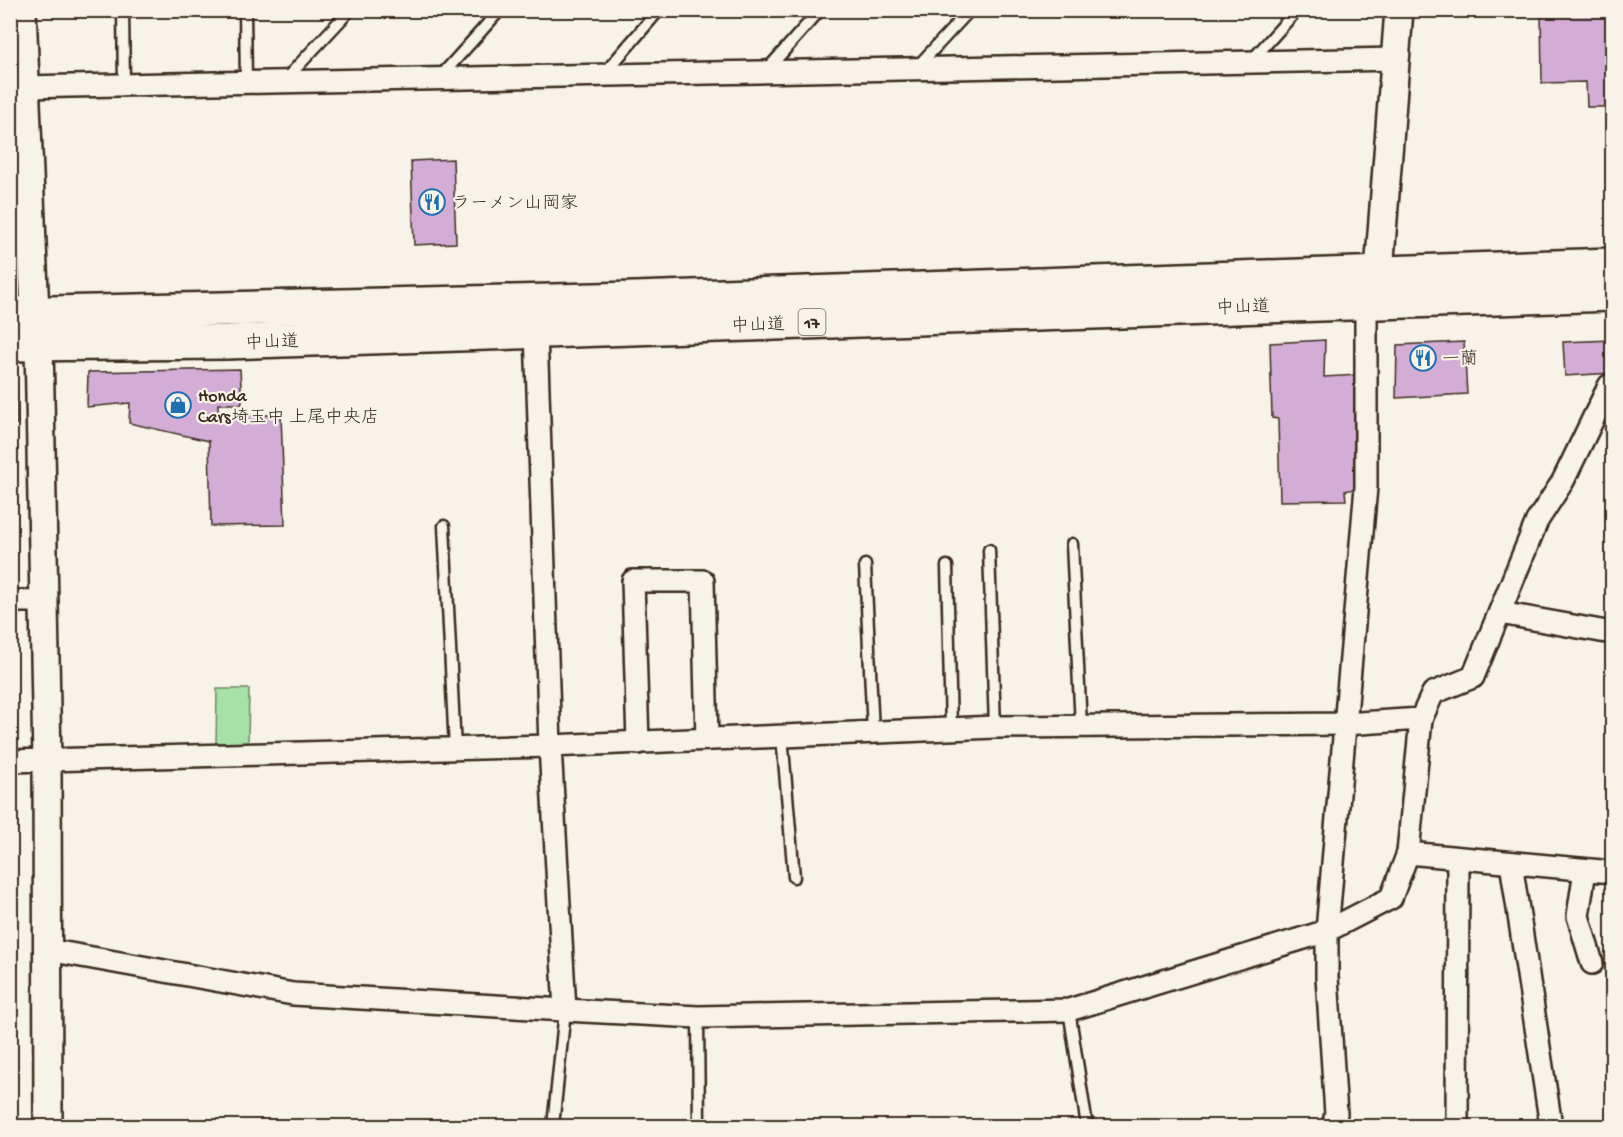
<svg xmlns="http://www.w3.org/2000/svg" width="1623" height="1137" font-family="'Gochi Hand','Klee One',sans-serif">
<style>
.green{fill:#a6e1a8;stroke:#708663;stroke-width:1.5}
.building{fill:#d3add6;stroke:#3b2a1e;stroke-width:1.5}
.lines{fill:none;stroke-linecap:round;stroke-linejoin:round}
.service-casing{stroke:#3b2a1e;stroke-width:15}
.minor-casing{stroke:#3b2a1e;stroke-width:26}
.tertiary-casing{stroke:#3b2a1e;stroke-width:32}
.trunk-casing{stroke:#3b2a1e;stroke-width:38}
.service{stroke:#f7f3e8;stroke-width:10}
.minor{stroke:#f7f3e8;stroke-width:21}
.tertiary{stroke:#f7f3e8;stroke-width:27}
.trunk{stroke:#f7f3e8;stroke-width:33}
.labels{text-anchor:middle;stroke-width:4.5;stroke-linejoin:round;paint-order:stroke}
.shield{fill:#f7f3e8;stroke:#73665b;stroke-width:1.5}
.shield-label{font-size:16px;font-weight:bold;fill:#3b2a1e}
.poi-label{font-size:18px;fill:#3b2a1e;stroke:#f7f3e8;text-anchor:start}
.street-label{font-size:18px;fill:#3b2a1e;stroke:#f7f3e8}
</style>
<rect width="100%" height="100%" fill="#f7f3e8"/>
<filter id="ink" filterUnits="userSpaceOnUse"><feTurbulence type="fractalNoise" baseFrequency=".0167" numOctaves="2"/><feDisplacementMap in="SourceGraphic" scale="12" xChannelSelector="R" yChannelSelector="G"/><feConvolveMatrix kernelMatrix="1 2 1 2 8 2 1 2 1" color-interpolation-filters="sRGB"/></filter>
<g filter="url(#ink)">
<path class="green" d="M217,689H249L248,743H216Z"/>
<g class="building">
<path d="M1541,10H1612V107H1587L1586,82L1542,83Z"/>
<path d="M453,159L456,243L414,245L411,161Z"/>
<path d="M1325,340L1324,377L1359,375L1362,417L1354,489L1345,491L1346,500L1280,501L1278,419L1272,418L1270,343Z"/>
<path d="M1612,340V373L1565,376L1563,342Z"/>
<path d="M1464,342L1467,394L1396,398L1397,345Z"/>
<path d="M240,369L242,404H218V415H281L285,525L211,526L209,441L129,423L130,403L87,407L88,372Z"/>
<path d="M10,389H16L17,424H10Z"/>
</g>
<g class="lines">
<g class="service-casing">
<g id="service">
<path d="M123,10L124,84"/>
<path d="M245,10L246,82"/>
<path d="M1251,61L1297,10"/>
<path d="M917,67L970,10"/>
<path d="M766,71L820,10"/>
<path d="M604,74L659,10"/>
<path d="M440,77L500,10"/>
<path d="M284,81L350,10"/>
<path d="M444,526L455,749"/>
<path d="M1072,544L1081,726"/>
<path d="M989,550L995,727"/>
<path d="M865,565L873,732"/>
<path d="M947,566L951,729"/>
<path d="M782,736L794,877"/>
<path d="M1069,1010L1087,1126"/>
<path d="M698,1017L699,1126"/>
<path d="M553,1126L565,1010"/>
</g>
</g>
<g class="minor-casing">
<g id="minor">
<path d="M23,87L1396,59"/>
<path d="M536,332L550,746L565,1010"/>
<path d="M10,601H44"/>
<path d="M1500,613L1612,633"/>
<path d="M638,743L633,581H703L707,739"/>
<path d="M10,761L550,746L995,727L1344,724L1421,719L1433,693L1473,677L1537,521L1563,481L1609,386H1612"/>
<path d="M1408,853L1612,872"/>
<path d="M1511,863L1551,1126"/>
<path d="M1585,870L1578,916L1592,963"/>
<path d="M48,950L293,994L565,1010L698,1017L1069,1010L1327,931L1391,898L1408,853L1421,719"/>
<path d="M1333,1126L1336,1114L1327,977V931L1366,487V302"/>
<path d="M1457,1126L1458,858"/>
</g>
</g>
<g class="tertiary-casing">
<g id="tertiary">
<path d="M22,10L35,313L39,343L47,761L48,1126"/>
<path d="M1379,272L1399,10"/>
</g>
</g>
<g class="trunk-casing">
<g id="trunk">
<path d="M10,314L635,299L1612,265"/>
<path d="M10,344L227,342L1612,294"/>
</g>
</g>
<use href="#service" class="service"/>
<use href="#minor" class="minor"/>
<use href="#tertiary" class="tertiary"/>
<use href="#trunk" class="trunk"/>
</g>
</g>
<defs>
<g id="restaurant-ring" transform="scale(1.35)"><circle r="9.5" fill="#f7f3e8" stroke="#1f6fb2" stroke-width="1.5"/><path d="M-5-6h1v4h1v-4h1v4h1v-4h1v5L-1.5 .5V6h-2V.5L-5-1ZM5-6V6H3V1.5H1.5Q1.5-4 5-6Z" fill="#1f6fb2"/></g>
<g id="shop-ring" transform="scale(1.35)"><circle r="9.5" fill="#f7f3e8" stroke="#1f6fb2" stroke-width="1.5"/><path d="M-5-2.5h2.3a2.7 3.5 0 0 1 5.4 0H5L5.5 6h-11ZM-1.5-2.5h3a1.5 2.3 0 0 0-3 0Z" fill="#1f6fb2"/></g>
</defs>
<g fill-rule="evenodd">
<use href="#restaurant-ring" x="432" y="202"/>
<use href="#restaurant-ring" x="1423" y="358"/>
<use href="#shop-ring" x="178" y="405"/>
</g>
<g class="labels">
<rect class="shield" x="798.5" y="309" width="27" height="26" rx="4.5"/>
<g class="shield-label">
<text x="812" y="328">17</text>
</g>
<g class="poi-label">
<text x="452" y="208">ラーメン山岡家</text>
<text x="1442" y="364">一蘭</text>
<text x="198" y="401">Honda<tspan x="198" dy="21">Cars埼玉中 上尾中央店</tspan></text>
</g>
<g class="street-label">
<text transform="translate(1243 306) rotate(-2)" y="6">中山道</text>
<text transform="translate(758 324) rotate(-2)" y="6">中山道</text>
<text transform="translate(272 341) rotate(-2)" y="6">中山道</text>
</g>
</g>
<rect width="1623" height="1137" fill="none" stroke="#f7f3e8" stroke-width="36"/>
<rect x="18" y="18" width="1587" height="1101" fill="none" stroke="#3b2a1e" stroke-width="2" filter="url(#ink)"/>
</svg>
